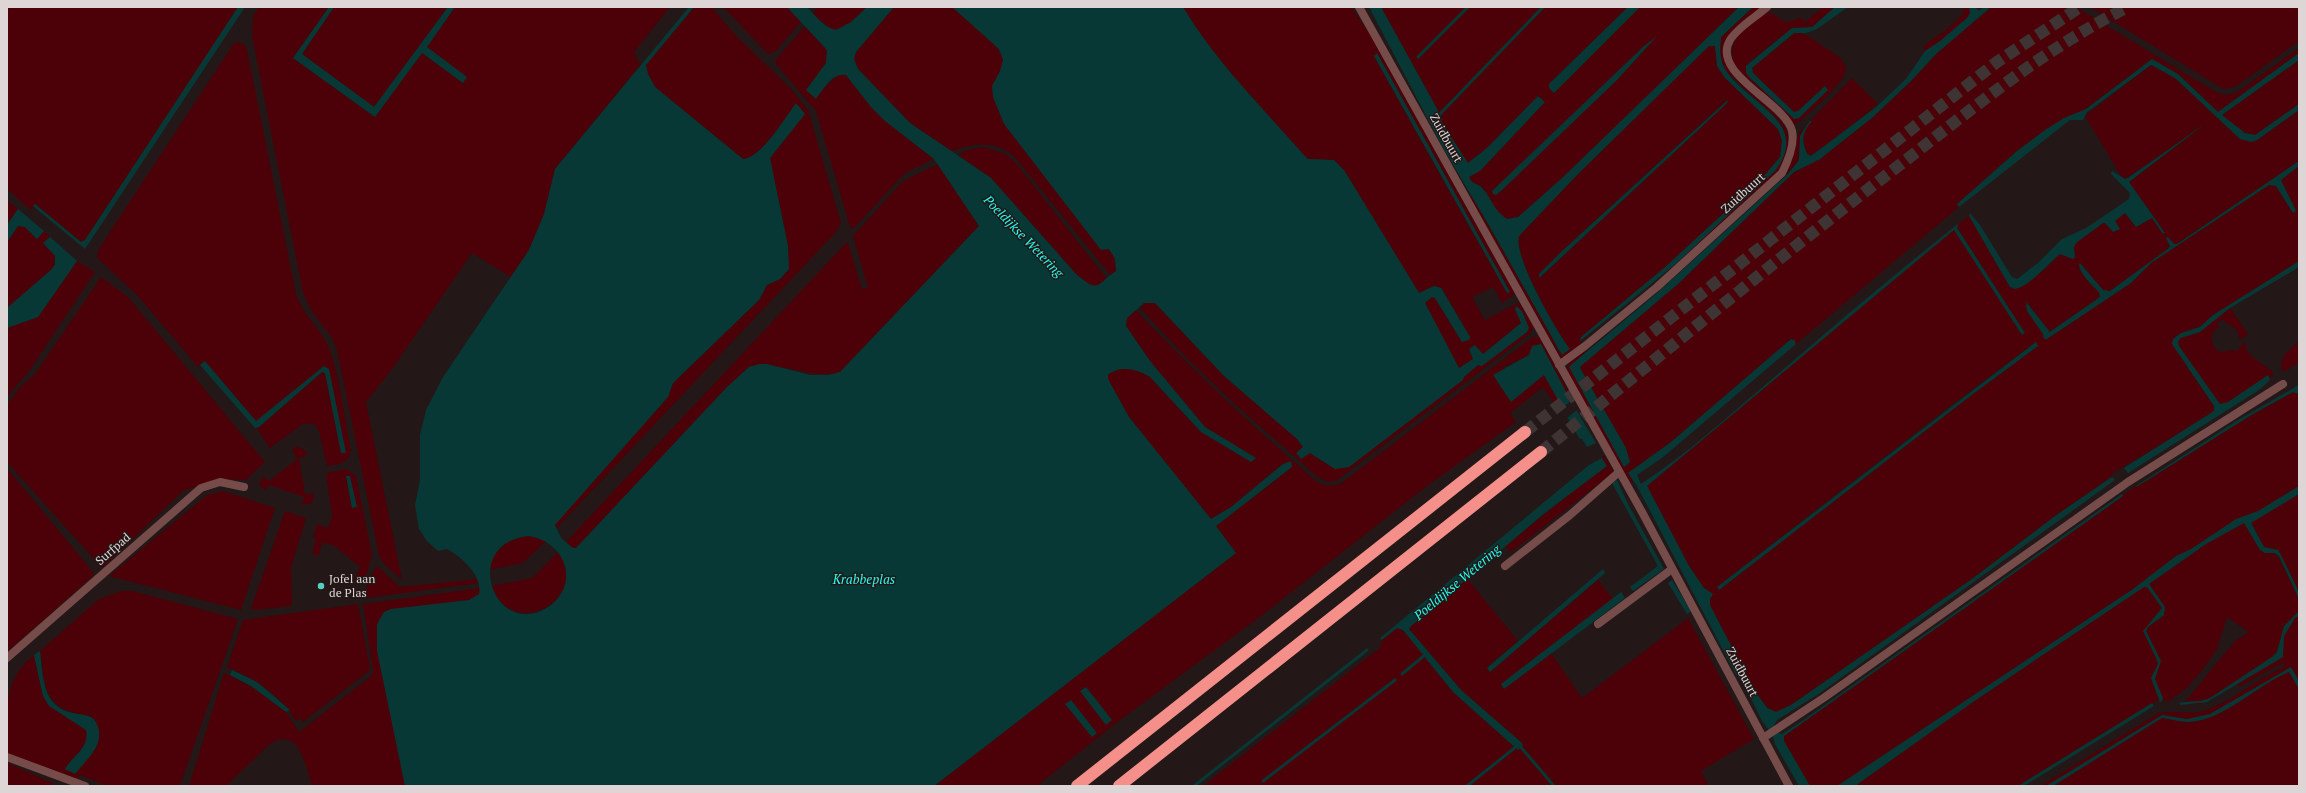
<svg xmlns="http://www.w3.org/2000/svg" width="2306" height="793" font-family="'PT Serif',serif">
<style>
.green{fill:#4c0008;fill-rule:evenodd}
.water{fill:#083835;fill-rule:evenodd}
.pier{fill:#231817}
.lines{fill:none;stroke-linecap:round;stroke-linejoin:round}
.stream{stroke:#083835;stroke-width:3}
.highway-tunnel{stroke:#3f3434;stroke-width:12;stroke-dasharray:12 6;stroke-linecap:butt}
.street{stroke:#754c4a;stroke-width:8}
.highway{stroke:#f48f8a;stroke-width:12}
.poi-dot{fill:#56cec4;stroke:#231817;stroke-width:1.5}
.labels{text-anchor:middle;stroke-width:3;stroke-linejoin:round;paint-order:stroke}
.street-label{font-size:12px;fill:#ded6d6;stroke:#231817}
.poi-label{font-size:12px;fill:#ded6d6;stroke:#231817;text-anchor:start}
.water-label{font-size:13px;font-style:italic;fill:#21fef1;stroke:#231817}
</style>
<rect width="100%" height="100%" fill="#231817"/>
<g class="green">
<path d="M7,7H238L85,240L81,242L35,204L31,210L7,189Z"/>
<path d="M259,7H329L293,58L375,117L422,53L463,83L467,77L427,47L455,7H670L634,52L640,65L555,169L544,214L529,250L511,277L472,253L392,369L366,402L402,580L383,563L379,555L337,350L332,338L311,310L303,293L252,36L253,16Z"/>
<path d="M334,7H448L374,107L302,54Z"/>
<path d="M694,7H712L736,36L791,89L808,110L841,223L836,232L556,529L555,525L560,518L668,397L673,383L759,300L767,285L780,279L789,269L788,246L770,158L805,114L796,104C784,119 762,157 743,159L655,87L648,74L646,65Z"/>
<path d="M723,7H787L801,22L775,52L768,54Z"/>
<path d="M818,7H867L851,22L836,30L829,28L813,14Z"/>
<path d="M894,7H952C963,17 1002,46 1003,60C1003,69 996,78 992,86L1101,250L1109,249L1115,259L1116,271L1111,275L1107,271L1014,156C994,140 975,143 952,151L910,123L858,69L854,59L856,52Z"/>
<path d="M1183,7H1351L1372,37L1514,291V295L1502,303L1493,287L1472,297L1485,320L1519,302L1534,327L1531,333L1336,481L1328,482L1319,478C1257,424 1194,371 1140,307L1144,303H1155L1224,376L1297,439L1303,447L1296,453L1305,457L1309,453L1335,469L1349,467L1463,380L1464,377L1478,365L1482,366L1527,332L1529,328L1518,306L1515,309L1522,323L1483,354L1469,352L1474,359L1459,368L1425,303L1432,297L1435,298L1462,342L1469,340L1470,337L1442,288L1434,286L1419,293L1344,170L1334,160L1308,159L1303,154C1262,107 1215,61 1183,7ZM1374,56L1510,292L1447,187Z"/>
<path d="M1381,7H1628L1549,84L1554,93L1640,7H1739L1580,162L1518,217L1509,220C1494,216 1492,199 1483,188C1479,183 1472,185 1469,177L1480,171L1544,102L1505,129L1488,147L1468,163L1442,123L1441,116Z"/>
<path d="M1753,7H1762L1730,36L1727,66L1733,74C1744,85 1756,96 1767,106C1792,129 1794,140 1779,171L1669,273L1666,271L1775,171L1784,155L1786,136L1778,120L1725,70L1720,54L1721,37Z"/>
<path d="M1823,7H1835L1812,27L1792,28L1748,63L1750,78L1793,118L1825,86L1798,111L1794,112L1753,73V67L1796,32C1808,34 1816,42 1826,48C1834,53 1846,60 1846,70C1846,82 1808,114 1798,123L1793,125L1734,66C1725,38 1747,28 1765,12C1778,11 1782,30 1800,17L1805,22Z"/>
<path d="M1964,7H1969L1970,13L1968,17L1940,41L1925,51L1923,47C1933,37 1964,21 1964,7Z"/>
<path d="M1991,7H2076L2216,92L2225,95L2236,93L2299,48V53L2218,112L2178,74L2152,59L2086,109L2045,130L2017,151L1957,204L1959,207L1796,344L1791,339L1671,442L1628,473L1633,482L1629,483L1566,370L1569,362L1587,348L1588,349L1570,367L1624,467L1629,465L1626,448L1580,368L1581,366L1678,284L1794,172L1820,159L1873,117L1911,81L1936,54Z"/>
<path d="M2090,7H2299V41L2235,87L2223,89Z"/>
<path d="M805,26L827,50C830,66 814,78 806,90L826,87L838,74L846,75C870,109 900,134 934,159L905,173L853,229L850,227L816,111L775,63L777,58Z"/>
<path d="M238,42L245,45L247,50L296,294C304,317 321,328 329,348C340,376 345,420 351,450C349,464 339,464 327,466L319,431L314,424H303L270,448L257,429L322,372L327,376L345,453L324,366L256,421L204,361L198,367L137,295L97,258L98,251L108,235L234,43Z"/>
<path d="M1712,44L1715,47L1717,66L1725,78L1778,129L1782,141L1780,157L1764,176L1664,268L1581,337L1580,341L1584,344L1564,358L1560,357L1469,198L1472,197L1544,322L1559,352L1570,349C1556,330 1513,256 1519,236L1578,174L1694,59ZM1728,99L1726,104L1541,277L1539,274L1561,252Z"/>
<path d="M2299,60V104L2255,135L2245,133L2221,115Z"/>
<path d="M2152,64L2175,78L2240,139L2257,140L2299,110V161L2177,244H2174L2166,238L2170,246L2169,248L2110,291L2103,290L2080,263L2079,269L2099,292L2100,297L2049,332L2027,302L2025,303L2043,334V338L2047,339L2130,283L2151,263L2269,185L2276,186L2293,213L2296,211L2281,180L2299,166V261L2209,318L2229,306L2248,334L2240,340L2237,330L2225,322L2224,319L2217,323L2219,327C2208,334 2210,345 2220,352L2231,350L2237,351L2245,341C2246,358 2260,361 2272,371L2273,376L2271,378L2269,376L2266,384L2222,412L2175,343L2182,335L2197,332L2208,320C2197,331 2184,330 2173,339L2172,344L2214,406L2213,413L2113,473L2111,477L2055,516L1972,579L1791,705L1776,712L1768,708L1754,690L1710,605V599L1713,594L1704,588L1689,566L1647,486L1954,229L2022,334L2024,333L1957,227L1959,223L1969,216L2010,287L2016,289L2044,270L2060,254L2073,259L2075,257L2074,246L2082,236L2103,223H2115V220L2125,213L2136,227L2152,218L2165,233L2129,182L2206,124L2125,179L2121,176L2085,116ZM2036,342L2038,346L1969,397L1719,590L1717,587L1946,409Z"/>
<path d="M1852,78L1878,104L1824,147L1809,156L1802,142L1804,133L1811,120Z"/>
<path d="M1805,126L1801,132L1798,162L1777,184L1791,159L1799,132Z"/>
<path d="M983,147L1006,154L1016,163L1107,279L1102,285H1089L1076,274L991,178L958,155L967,150Z"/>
<path d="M938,164L979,226L840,372C820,377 806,372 787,368C775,366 761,367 749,367L727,387L576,548H573L565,543L846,243H848L862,289L868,288L853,236L903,181Z"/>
<path d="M7,200L18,209L7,225Z"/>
<path d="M18,226L25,227L37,239L44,231L50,237L44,244L54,253L56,260L52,269L7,308V242Z"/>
<path d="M77,261L95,272L30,370L7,397V328L38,317Z"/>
<path d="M101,277L128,297L265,462L246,480L217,479L183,491L102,568L7,462V405L20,387L35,374Z"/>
<path d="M1136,310C1193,371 1254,427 1317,482C1326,487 1334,487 1343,482L1533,337H1540L1572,398L1570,401L1541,344L1529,355L1502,368L1544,375L1562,406L1555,405L1543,387L1510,413L1516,422L1427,486L1261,616L1120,720L1037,786H934L1236,553L1216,526L1292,467L1283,464L1231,507L1211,519L1129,417L1108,379V375C1119,365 1138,369 1150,377L1201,432L1251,462L1256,458L1205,427L1150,361L1126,326L1127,318ZM1066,704L1097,733L1092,737Z"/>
<path d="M2299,341V362L2284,372L2281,367L2283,356Z"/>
<path d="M2293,392L2299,394V489L2246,520L2259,544L2274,553L2280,560L2299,599V786H2040L2157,714C2173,709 2189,716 2206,710C2234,700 2257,679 2285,666L2282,663L2239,687L2237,684L2267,664L2199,704H2183L2235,641L2249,632L2227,617L2217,649L2203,669L2188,687L2168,702L2160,699L2022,786H1855L1933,730L1837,786H1810L1784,741V736L2136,486H2138L2253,414Z"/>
<path d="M295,447H299L306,451L307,455L299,458L305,494L313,493L314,499L310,504H301L304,497L269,485L265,491L259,484L263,476L269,481L297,459L292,450Z"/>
<path d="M1604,455L1614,472L1511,552L1505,546L1582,484L1607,466L1602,458Z"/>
<path d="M7,468L93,572V576L7,652Z"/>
<path d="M346,469L356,476L372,555L364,584L354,580L360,567L336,547L323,542L318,556L312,554L316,539L313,537L317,524L328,528L332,516L326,473Z"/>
<path d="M223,491L275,508L241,610L109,576L207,495Z"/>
<path d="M2299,494V592L2278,550L2264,547L2251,522Z"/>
<path d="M285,511L306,518L291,568L292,604L291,606L255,610L251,609Z"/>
<path d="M528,536L546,541L523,563L489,570C492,550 508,538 528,536Z"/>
<path d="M558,552C592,598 513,643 491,586L532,578Z"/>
<path d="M375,567H378L400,587L478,579L479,583L366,598L363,596Z"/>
<path d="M1466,577L1518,641L1487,667L1490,672L1598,580L1613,599L1501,684L1504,689L1551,653L1582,698L1688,618L1754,739L1701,771L1709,786H1203L1381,647L1382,640L1397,628L1403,630L1453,692L1518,750L1522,743L1461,690L1409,629L1410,627Z"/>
<path d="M480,588L479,594L469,600L384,612L377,624L378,631L405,786H312C309,775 302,749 293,742C289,740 284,739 280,739L270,744L226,786H189L224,673L251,686L286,712L299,732L370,677L373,671L363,604Z"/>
<path d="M122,591H132L238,619L180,786H107L80,775L77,780L7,755C7,717 0,682 34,655L43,696L86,730L88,739L78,754L75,774L98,745L92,717C44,710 46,692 40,651L99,599Z"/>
<path d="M358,604L370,668L369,671L303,722L300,718L296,721C280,694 254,679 227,667L243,620Z"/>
<path d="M7,763L53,783L51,786H7Z"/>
</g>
<g class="water">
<path d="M238,7H245L85,249L33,206L35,204L81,242L85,240Z"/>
<path d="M329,7H334L302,54L374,107L448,7H455L427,47L467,77L463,83L422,53L375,117L293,58Z"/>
<path d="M689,7H694L646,65L648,74L655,87L743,159C762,157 784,119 796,103L805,114L770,158L788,246L789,269L780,279L767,285L759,300L673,383L668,397L555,525L561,538L573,548H576L727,387L749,367L759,364H767L810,375H828L840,372L979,226L934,159L885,121L871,107L846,75C831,73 824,89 816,99L806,90L826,63L827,50L787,7H807C816,16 823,27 836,30L851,22L867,7H894L856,52L854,59L858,69L910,123L991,178L1076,274C1100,294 1095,285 1116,271L1115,259L1109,249L1101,250L1004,124L993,97L992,86L1000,71L1003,60L999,49L952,7H1183C1215,61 1262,107 1303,154L1308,159L1334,160L1344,170L1419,293L1434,286L1441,288L1470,337L1469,340L1462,342L1435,298L1432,297L1425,303L1459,368L1473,359L1469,349L1475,345L1483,354L1521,323L1515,309L1516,306L1522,311L1529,328L1527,332L1482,366L1478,365L1464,377L1463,380L1349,467L1335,469L1310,453L1301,459L1296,453L1303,447L1297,439L1224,376L1155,303H1144L1127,318L1126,326L1150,361L1205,427L1256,458L1251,462L1201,432L1150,377C1138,369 1119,365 1108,375V379L1129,417L1211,519L1231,507L1283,464L1291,461L1292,467L1216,526L1236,553L934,786H405L377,651V624L384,612L391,609L469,600L479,594C483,576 462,557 447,549L438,551L427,541L419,529L415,505L420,480V435L426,410L443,377L529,250L544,214L555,169ZM528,536C553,539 573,562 564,588C559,599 552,606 541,611C491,632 463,543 528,536Z"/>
<path d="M1369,7H1381L1441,116L1442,123L1468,163L1488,147L1538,96L1545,102L1480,171L1469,177C1472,185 1479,183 1483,189C1492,199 1494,211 1507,219L1518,217L1561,179L1739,7H1753L1721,37C1720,48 1719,59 1725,69C1745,103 1813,122 1775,171L1676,264L1580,341L1581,337L1664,268L1764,176L1780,157L1782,141L1778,129L1725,78L1717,66L1715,46H1709L1578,174L1519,236C1513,256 1556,331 1570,349L1562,355L1487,222L1442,146Z"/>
<path d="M1628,7H1640L1554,93L1549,88V84Z"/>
<path d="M1835,7H1848L1817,29L1806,33H1794L1752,68L1753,73L1794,112L1798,111L1825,86L1828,90L1799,118L1794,119L1750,78L1746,73V66L1792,28L1812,27Z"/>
<path d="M1969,7H1975L1979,11L1984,7H1991L1936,54L1911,81L1873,117L1820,159L1794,172L1678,284L1581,366L1580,368L1626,448L1630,462L1624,467L1569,367L1572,364L1656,294L1788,174L1799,160L1800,136L1810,121H1812C1802,133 1801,140 1807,154L1811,156L1875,108L1906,79L1925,51L1940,41L1968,17L1970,13Z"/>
<path d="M1657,36L1617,80L1501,191L1496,195L1493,194L1492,191L1644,46Z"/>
<path d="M1377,53L1510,292L1507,293L1374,56Z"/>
<path d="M2299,53V60L2222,115L2245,133L2255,135L2299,104V110L2257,140L2252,142L2240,139L2175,78L2151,65L2087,112L2083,120H2070L1959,207L1957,204L2017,151L2045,130L2064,118L2086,109L2152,59L2178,74L2218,112Z"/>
<path d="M1729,99L1726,104L1539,278V274L1561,252Z"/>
<path d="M2206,123L2129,182L2165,233L2163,234L2152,218L2136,227L2125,213L2115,221L2120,229L2113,232L2105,223H2103L2076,243L2074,247L2075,257L2073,259L2060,254C2047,264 2032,285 2015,289L2010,287L1969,216L1970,213L1980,225L2012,277L2017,279L2039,262L2062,239L2086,228L2129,199L2130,193L2111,174L2112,171L2125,179L2128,178Z"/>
<path d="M2299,161V166L2281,180L2296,211L2293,213L2276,186L2269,185L2151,263L2131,283L2047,339H2044L2043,334L2027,311L2026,302L2050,332L2100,297L2099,292C2092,285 2080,275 2079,264L2080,263L2103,290L2110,291L2169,248L2170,246L2166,238L2168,237L2174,244H2177Z"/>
<path d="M18,209L44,231L37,239L25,227L18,226L7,242V225Z"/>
<path d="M1959,223L1957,228L2025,333L2022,335L1954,230L1647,486L1689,566L1704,588L1713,594L1710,599V605L1754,690L1767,708L1776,712L1791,705L1972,579L2055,516L2112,477L2115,480L1820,693L1777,720L1774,725L1779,733L1782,734L1802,721L2122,494L2123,496L1784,736V741L1810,786H1799L1775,744L1773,736L1762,721L1744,684L1735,673L1637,486L1628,473L1671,442L1791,339L1794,340L1796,344L1662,458L1637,475L1641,484C1687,454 1729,415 1771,380C1833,326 1895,274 1959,223Z"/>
<path d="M50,237L77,261L38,317L7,328V308L52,269L55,264V256L43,243Z"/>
<path d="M2299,261V267L2230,308L2200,332L2181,338L2178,341L2179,346L2220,404L2228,402L2268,375L2270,380L2259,390L2128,473L2124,468L2214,411V406L2172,344L2173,339L2181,333L2200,327L2213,315Z"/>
<path d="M2036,342L2038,346L1969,397L1719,590L1717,587Z"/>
<path d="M1541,344L1571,401L1596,443L1587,447L1582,439L1579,438L1544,375L1511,402L1493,375L1529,355L1532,346Z"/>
<path d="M205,361L256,421L324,366L329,369L346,453H341L325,373L322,372L259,427L255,428L200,365Z"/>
<path d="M2299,385V394L2293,392L2253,414L2138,486H2136L2238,420Z"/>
<path d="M1602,458L1607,466L1546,512L1410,627L1409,629L1461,690L1522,743L1523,746L1518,750L1453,692L1403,630L1397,628L1382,640L1380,638L1589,465Z"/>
<path d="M346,476H350L357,507L352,508Z"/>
<path d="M1617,480L1628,504L1664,569L1633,591L1630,587L1658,566L1612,483Z"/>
<path d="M2299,486V494L2251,523L2264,547L2278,550L2280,553L2299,592V599L2279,556L2275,553H2265L2260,550L2244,523L2206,544L2149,584L2165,607L2164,615L2148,627L2146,631L2161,661L2155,679L2163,698L2162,701L2160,702L2151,678L2158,664L2157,660L2143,631L2162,608L2147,587H2144L1973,702L1855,786H1837L2133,589L2176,556L2191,549L2236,519L2258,511Z"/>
<path d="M1603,569L1605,573L1490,672L1487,668Z"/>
<path d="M1672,580L1691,611L1687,614L1668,583Z"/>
<path d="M1621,592L1625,598L1504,689L1501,684Z"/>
<path d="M2299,611V616L2295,618L2284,636L2283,657L2207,702L2181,705L2179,703C2190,700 2200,703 2210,698L2272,657L2277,652L2284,626Z"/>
<path d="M40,651C42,667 42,688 52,701C64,716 79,712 91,717C95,719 97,724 98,727C104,746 86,760 75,774L65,769C73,755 90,748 86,730L49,706L43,696L34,655Z"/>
<path d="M2291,667L2299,681V689L2289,672C2257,685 2224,720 2189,722C2180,722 2171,719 2162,718L2053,786H2046L2162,715L2187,719L2210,714Z"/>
<path d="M232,670L257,682L290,710L286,712L251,686L230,675Z"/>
<path d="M1086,687L1112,720L1106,725L1080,691Z"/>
<path d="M1071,700L1097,733L1092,737L1065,704Z"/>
<path d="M2152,703L2154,706L2024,786H2018Z"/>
</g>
<path class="pier" d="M1571,401L1577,410L1567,418L1562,408Z"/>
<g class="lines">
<g class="stream">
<path d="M1418,57L1468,7"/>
<path d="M1440,114L1543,7"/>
<path d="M1402,674L1426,654"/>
<path d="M1519,745L1554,786"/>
<path d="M1263,781L1395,680"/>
<path d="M1194,786L1367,650"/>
<path d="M1467,786L1517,746"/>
</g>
<g class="highway-tunnel">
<path d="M1525,432L1997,62L2080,7"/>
<path d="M1541,452C1662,354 1782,255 1906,160C1977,105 2047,47 2128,7"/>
</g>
<g class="street">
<path d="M1359,7L1642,512L1789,786"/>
<path d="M1559,365L1585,346L1657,287L1782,173C1788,161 1795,144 1792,131C1786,103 1710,74 1730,40C1738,27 1756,17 1767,7"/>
<path d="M1505,566L1570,515L1619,472"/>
<path d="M1598,624L1672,569"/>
<path d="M7,658L201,488L220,482L244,487"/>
<path d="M1763,738L1825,697L2128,482L2283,384"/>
<path d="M7,757L85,786"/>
</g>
<g class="highway">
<path d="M1077,786L1525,432"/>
<path d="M1119,786L1541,452"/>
</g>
</g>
<circle class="poi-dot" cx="321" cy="586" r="4"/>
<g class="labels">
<g class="street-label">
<text transform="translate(1446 138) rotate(61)" y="4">Zuidbuurt</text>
<text transform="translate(1743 193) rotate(-42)" y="4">Zuidbuurt</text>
<text transform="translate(113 549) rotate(-41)" y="4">Surfpad</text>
<text transform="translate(1742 672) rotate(62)" y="4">Zuidbuurt</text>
</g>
<g class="poi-label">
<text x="329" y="583">Jofel aan<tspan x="329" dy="14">de Plas</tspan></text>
</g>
<g class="water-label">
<text transform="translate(1024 236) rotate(46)" y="5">Poeldijkse Wetering</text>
<text x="864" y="584">Krabbeplas</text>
<text transform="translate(1457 582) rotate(-40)" y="5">Poeldijkse Wetering</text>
</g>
</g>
<rect width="2306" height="793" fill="none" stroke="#ded6d6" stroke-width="16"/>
</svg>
